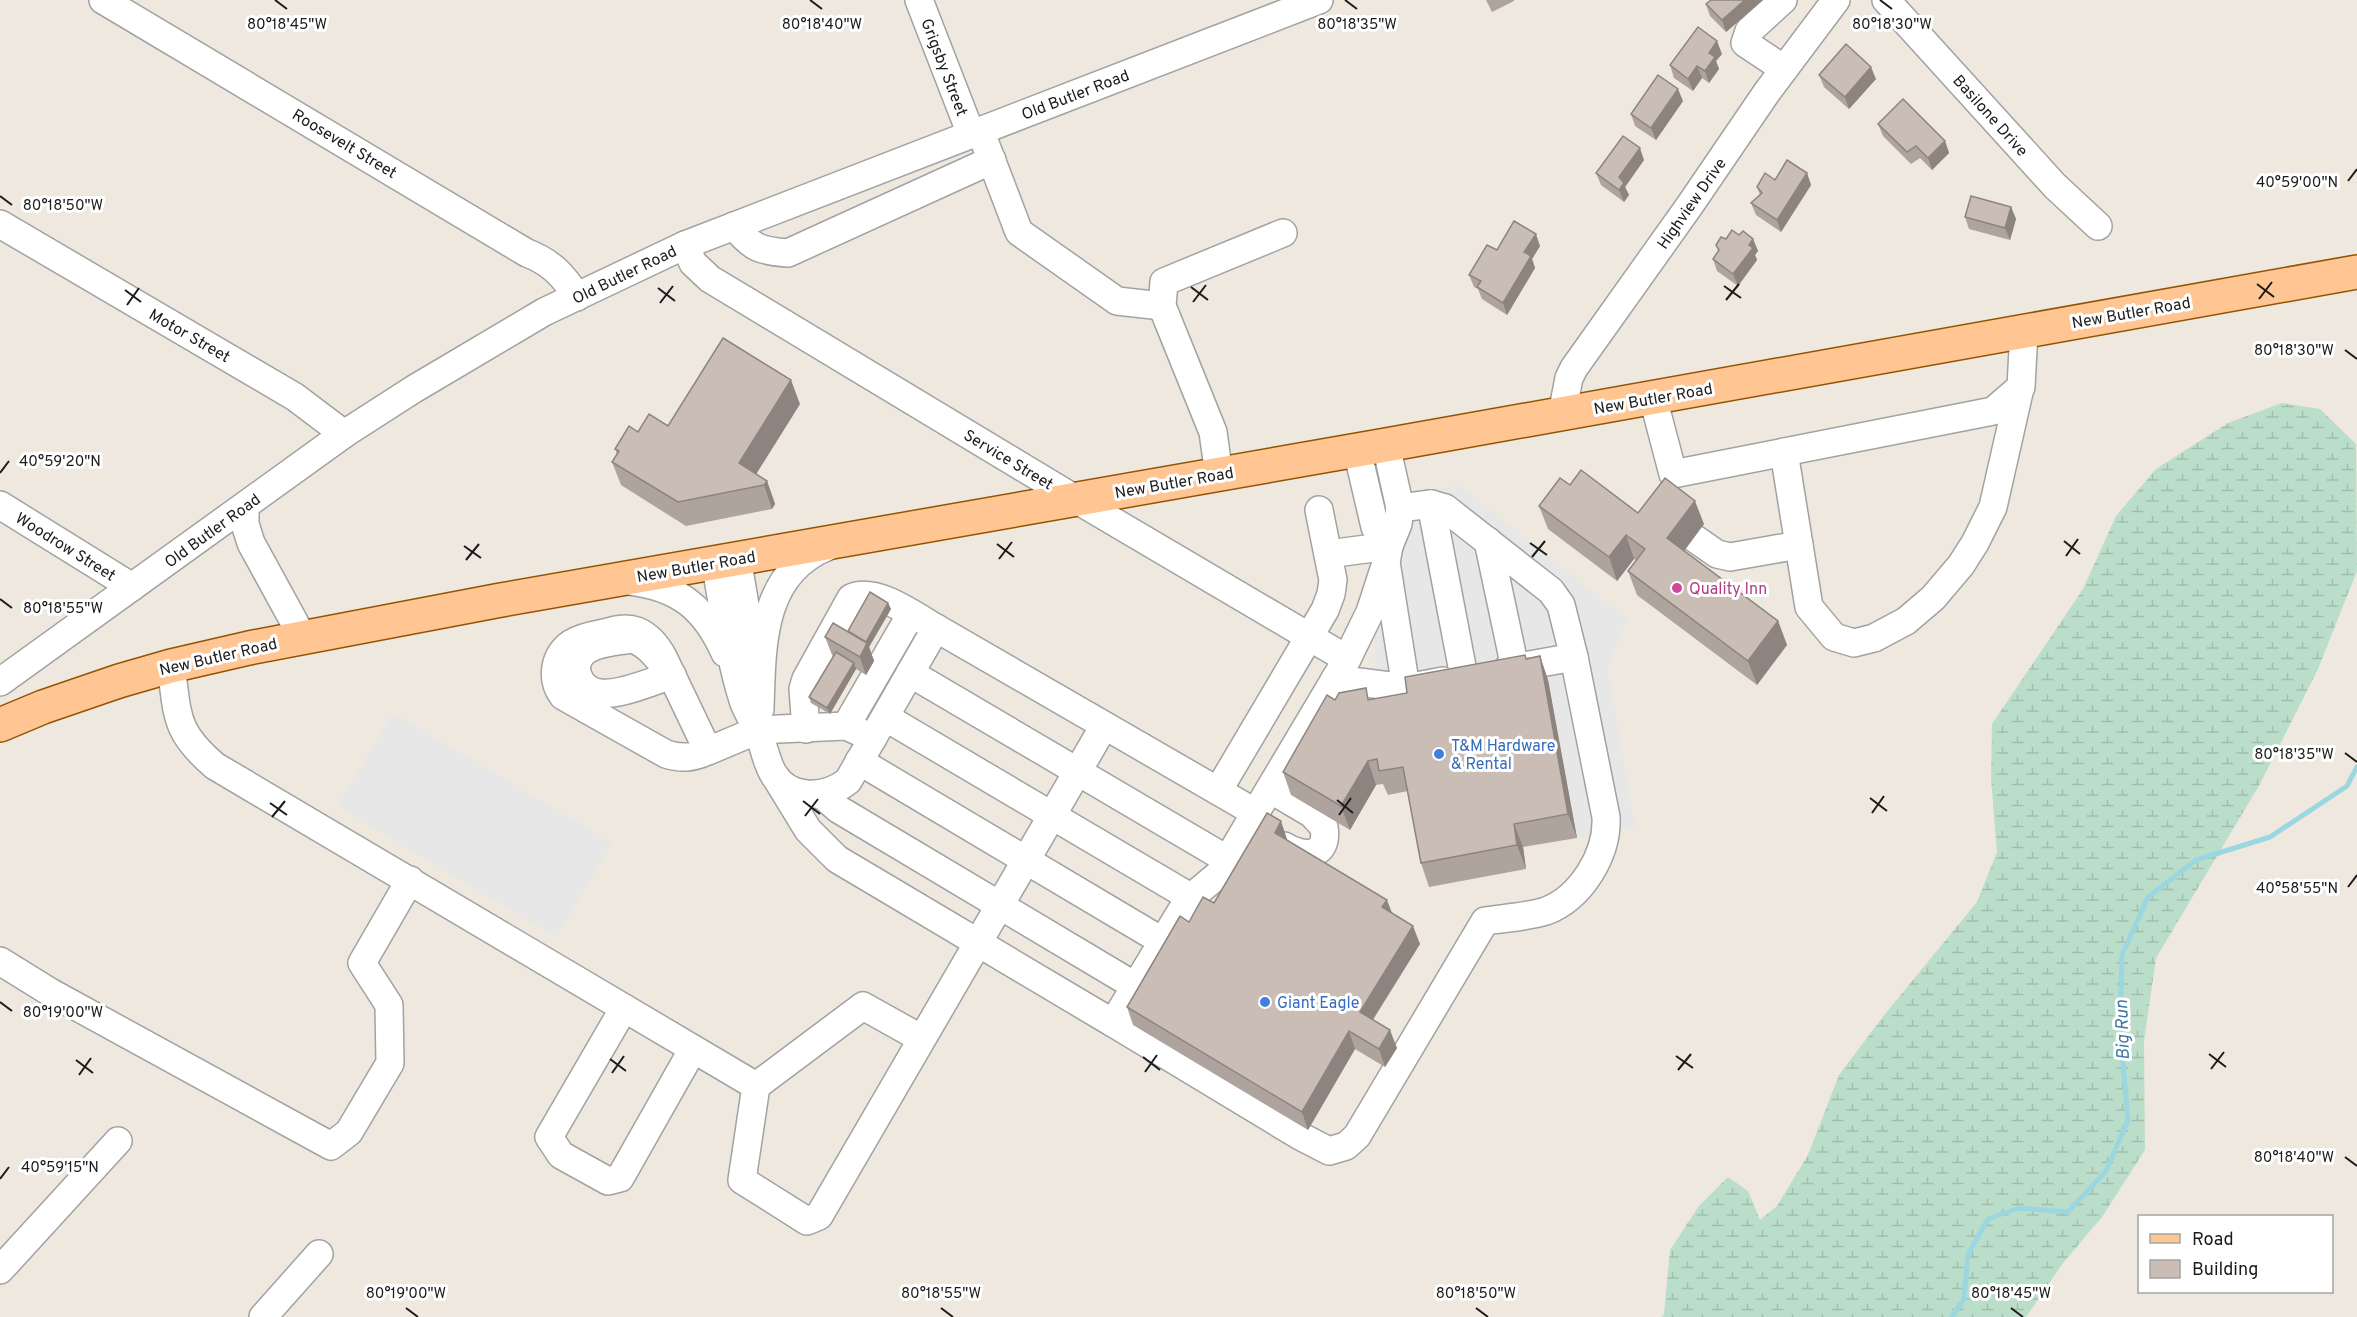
<svg xmlns="http://www.w3.org/2000/svg" width="2357" height="1317" font-family="Overpass,sans-serif">
<style>
.wetland{fill:url(#wetland-marsh)}
.parking{fill:#e7e7e7}
.lines{fill:none;stroke-linecap:round;stroke-linejoin:round}
.stream{stroke:#9bd7e0;stroke-width:5}
.minor-casing{stroke:#a2a2a2;stroke-width:30}
.major-casing{stroke:#925400;stroke-width:36}
.minor{stroke:#fff;stroke-width:27}
.major{stroke:#ffc693;stroke-width:33}
.wall{fill:#aea39d}
.shaded-wall{fill:#8d847f}
.building{fill:#cabdb6;stroke:#8d847f;stroke-width:1.5}
.ticks{fill:none;stroke:#1b1b1b;stroke-width:2}
.hotel-dot{fill:#d1479c;stroke:#fff;stroke-width:2}
.shop-dot{fill:#3f7fe0;stroke:#fff;stroke-width:2}
.labels{text-anchor:middle;stroke-width:6;stroke-linejoin:round;paint-order:stroke}
.street-label{font-size:16px;fill:#1b1b1b;stroke:#fff}
.hotel-label{font-size:16px;fill:#b23c85;stroke:#fff;text-anchor:start}
.shop-label{font-size:16px;fill:#366cbe;stroke:#fff;text-anchor:start}
.water-label{font-size:18px;font-style:italic;fill:#3c78a2;stroke:#fff}
.ticks-label{font-size:15px;text-anchor:middle;fill:#1b1b1b;stroke:#fff;stroke-width:6;stroke-linejoin:round;paint-order:stroke}
</style>
<defs>
<pattern id="wetland-marsh" width="20" height="14" patternUnits="userSpaceOnUse" patternTransform="scale(1.5)"><rect width="20" height="14" fill="#bbdeca"/><path d="M1 5h8M5 5V1M11 12h8M15 12V8" fill="none" stroke="#a0bead"/></pattern>
</defs>
<rect width="100%" height="100%" fill="#eee8df"/>
<path class="wetland" d="M2282,403L2320,409L2356,444L2357,571L2318,669L2260,784L2156,958L2144,1041L2145,1150L2102,1217L2063,1263L2026,1317H1662L1664,1314L1670,1250L1699,1206L1728,1177L1748,1191L1760,1220L1777,1206L1808,1155L1839,1075L1885,1014L1977,902L1997,852L1991,779L1992,724L2083,589L2116,516L2156,469L2228,423Z"/>
<g class="parking">
<path d="M1459,485L1627,619L1607,667L1635,827L1577,838L1548,680L1374,712L1375,624L1418,493Z"/>
<path d="M393,713L612,843L556,937L337,806Z"/>
</g>
<g class="lines">
<path class="stream" d="M1952,1317L1964,1299L1968,1254L1988,1219L2019,1208L2068,1212L2106,1171L2128,1120L2120,1029L2122,955L2148,897L2196,860L2270,837L2347,786L2357,767"/>
<g class="minor-casing">
<g id="minor">
<path d="M103,0L527,253C551,262 564,276 577,297"/>
<path d="M919,0L971,134"/>
<path d="M1783,0L1749,31L1745,43L1784,69"/>
<path d="M1886,0L2055,186L2098,226"/>
<path d="M985,143L1019,232L1117,301L1162,306"/>
<path d="M0,224L295,397L344,434"/>
<path d="M734,226C752,248 760,251 788,253L992,160"/>
<path d="M685,245L693,263L710,279L1077,500L1347,659"/>
<path d="M1653,398L1673,474L1993,411L2021,387L2024,331"/>
<path d="M1562,414L1569,378L1574,368L1690,205L1767,92L1836,0"/>
<path d="M1357,450L1375,527L1389,546"/>
<path d="M1784,452L1809,607L1834,637L1854,643L1874,638L1906,621L1933,598L1961,565L1975,543L1993,507L2020,388"/>
<path d="M1219,475L1213,432L1162,306L1164,282L1283,233"/>
<path d="M1431,504L1464,677"/>
<path d="M0,505L132,587"/>
<path d="M245,506V524L251,543L303,638"/>
<path d="M1400,508L1431,504L1445,508L1551,591L1561,605L1574,657L1507,669"/>
<path d="M1694,538L1717,554L1730,557L1799,545"/>
<path d="M1488,541L1515,668"/>
<path d="M1328,554L1389,546"/>
<path d="M737,558L754,658"/>
<path d="M715,562C724,609 729,658 744,703C748,713 754,722 758,732C764,746 766,762 774,775C791,801 826,798 848,781L936,628L1256,813"/>
<path d="M1387,568L1406,688"/>
<path d="M630,581C679,587 705,608 725,653"/>
<path d="M633,639C650,645 660,662 672,675C653,681 619,696 600,693C580,691 568,666 584,652C595,642 619,641 633,639Z"/>
<path d="M171,666C178,716 174,731 215,766L756,1086"/>
<path d="M910,673L1228,860"/>
<path d="M1335,679L1406,688L1443,681"/>
<path d="M0,682L344,434L414,389L544,312L685,245L1319,0"/>
<path d="M760,709C762,647 760,572 829,546"/>
<path d="M885,717L1190,897"/>
<path d="M846,726L911,614"/>
<path d="M806,729L803,689L806,679L851,598C875,586 915,616 936,628"/>
<path d="M708,751C692,758 682,759 666,754L563,696C550,679 554,655 572,643C582,637 594,635 604,633C614,630 626,627 637,631C649,636 657,646 663,657L708,751L758,730L846,726L873,738"/>
<path d="M859,761L1162,941"/>
<path d="M775,776L808,830L837,859L1113,1023L1188,900L1219,874L1347,659L1370,612L1386,563L1389,546L1398,524L1400,508L1386,445"/>
<path d="M1270,789L1312,814L1324,827C1329,858 1303,858 1284,846"/>
<path d="M1218,791L1325,610L1331,594L1333,580L1319,510"/>
<path d="M821,794L838,809L1135,986"/>
<path d="M0,961L50,992L331,1146L349,1132L390,1063L389,1005L362,963L410,880"/>
<path d="M624,1008L549,1137L561,1155L608,1181L620,1178L693,1049"/>
<path d="M1113,1023L1300,1136L1329,1151L1346,1146L1357,1136L1485,921C1504,918 1527,917 1546,911C1581,898 1608,854 1606,817L1574,657"/>
<path d="M922,1039L819,1216L807,1221L742,1180L756,1086L863,1006L922,1039L1104,726"/>
<path d="M0,1270L118,1141"/>
<path d="M263,1317L319,1254"/>
</g>
</g>
<g class="major-casing">
<path id="major" d="M0,725L43,707L119,681L171,666L249,648L501,600L1386,445L2357,272"/>
</g>
<use href="#minor" class="minor"/>
<use href="#major" class="major"/>
</g>
<g class="wall">
<path d="M1486,0H1514V1L1492,12Z"/>
<path d="M1711,0H1763L1726,32L1710,16L1706,4Z"/>
<path d="M1722,54L1716,61L1719,69L1709,83L1702,78L1693,91L1674,78L1670,65Z"/>
<path d="M1819,75L1876,79L1849,109L1824,87Z"/>
<path d="M1683,101L1656,140L1635,126L1631,114Z"/>
<path d="M1878,124L1945,141L1949,153L1932,170L1920,158L1911,164L1883,136Z"/>
<path d="M1644,160L1625,187L1629,195L1624,202L1601,185L1596,173Z"/>
<path d="M1807,173L1811,185L1781,232L1756,215L1751,203L1760,195L1757,187L1775,180Z"/>
<path d="M2011,207L2016,219L2010,240L1969,229L1965,217Z"/>
<path d="M1739,235L1753,239L1758,251L1755,255L1757,260L1738,286L1717,271L1713,259L1719,251L1716,245L1726,239Z"/>
<path d="M1540,246L1532,259L1535,268L1507,315L1482,299L1478,289L1474,287L1469,275L1497,250Z"/>
<path d="M800,404L756,474L767,481L775,504L772,509L686,526L621,485L612,462L617,454L615,449L638,432Z"/>
<path d="M1570,485L1638,513L1704,524L1684,551L1778,621L1787,645L1757,685L1637,595L1628,571L1636,560L1634,559L1617,581L1548,529L1539,506Z"/>
<path d="M888,603L891,609L869,647L874,661L866,675L856,669L830,714L811,703L809,697L833,656L832,655L825,637L848,631Z"/>
<path d="M1540,656L1548,680L1577,838L1523,847L1526,869L1429,887L1421,863L1408,791L1388,795L1383,784L1376,785L1350,830L1291,795L1283,772L1335,700H1370L1407,693L1526,658Z"/>
<path d="M1287,839V840L1392,913L1420,944L1373,1020L1397,1048L1385,1067L1355,1049L1308,1130L1133,1025L1127,1007L1214,903Z"/>
</g>
<g class="shaded-wall">
<path d="M1745,0H1763L1726,32L1722,20Z"/>
<path d="M1717,41L1722,54L1716,61L1719,69L1709,83L1705,71L1709,53Z"/>
<path d="M1697,66L1702,78L1693,91L1688,79Z"/>
<path d="M1871,67L1876,79L1849,109L1845,97Z"/>
<path d="M1678,89L1683,101L1656,140L1651,128Z"/>
<path d="M1945,141L1949,153L1932,170L1928,158Z"/>
<path d="M1640,148L1644,160L1625,187L1629,195L1624,202L1619,190V177Z"/>
<path d="M1807,173L1811,185L1781,232L1777,220Z"/>
<path d="M2011,207L2016,219L2010,240L2005,228Z"/>
<path d="M1536,234L1540,246L1532,259L1535,268L1507,315L1503,303L1524,252Z"/>
<path d="M1753,239L1758,251L1755,255L1757,260L1738,286L1733,274L1749,245Z"/>
<path d="M791,380L800,404L748,487L739,463Z"/>
<path d="M767,481L775,504L772,509L764,485Z"/>
<path d="M1695,501L1704,524L1676,562L1667,538Z"/>
<path d="M1626,535L1634,559L1617,581L1609,557Z"/>
<path d="M888,603L891,609L869,647L874,661L866,675L860,657L862,649Z"/>
<path d="M1778,621L1787,645L1757,685L1748,661Z"/>
<path d="M1540,656L1548,680L1577,838L1568,814Z"/>
<path d="M854,663L856,669L830,714L827,708Z"/>
<path d="M1368,761L1376,785L1350,830L1341,806Z"/>
<path d="M1281,821L1287,839L1281,851L1275,833Z"/>
<path d="M1514,824L1523,847L1526,869L1517,845Z"/>
<path d="M1387,900L1394,918L1382,907Z"/>
<path d="M1413,926L1420,944L1366,1030L1360,1012Z"/>
<path d="M1390,1030L1397,1048L1385,1067L1379,1049Z"/>
<path d="M1349,1031L1355,1049L1308,1130L1302,1112Z"/>
</g>
<g class="building">
<path d="M1711,0H1745L1722,20L1706,4Z"/>
<path d="M1698,27L1717,41L1709,53L1715,57L1705,71L1697,66L1688,79L1670,65Z"/>
<path d="M1846,44L1871,67L1845,97L1819,75Z"/>
<path d="M1658,75L1678,89L1651,128L1631,114Z"/>
<path d="M1903,99L1945,141L1928,158L1916,146L1907,152L1878,124Z"/>
<path d="M1623,136L1640,148L1619,177L1624,183L1619,190L1596,173Z"/>
<path d="M1787,160L1807,173L1777,220L1751,203L1762,193L1757,187L1765,173L1775,180Z"/>
<path d="M1971,196L2011,207L2005,228L1965,217Z"/>
<path d="M1514,221L1536,234L1524,252L1531,256L1503,303L1477,287L1481,281L1469,275L1487,245L1497,250Z"/>
<path d="M1732,230L1739,235L1743,231L1753,239L1749,245L1753,248L1733,274L1713,259L1719,250L1716,245L1721,237L1726,239Z"/>
<path d="M723,338L791,380L739,463L767,481L764,485L678,502L612,462L619,451L615,449L629,426L638,432L649,414L668,426Z"/>
<path d="M1581,470L1638,513L1665,478L1695,501L1667,538L1778,621L1748,661L1628,571L1645,549L1626,535L1609,557L1539,506L1560,478L1570,485Z"/>
<path d="M870,592L888,603L866,642L848,631Z"/>
<path d="M833,623L867,643L860,657L825,637Z"/>
<path d="M836,652L854,663L827,708L809,697Z"/>
<path d="M1525,655L1526,659L1540,656L1568,814L1514,824L1517,845L1421,863L1403,767L1379,771L1377,759L1368,761L1341,806L1283,772L1327,695L1335,700L1339,693L1366,688L1368,700L1407,693L1405,677Z"/>
<path d="M1267,813L1281,821L1275,833L1387,900L1382,907L1413,926L1360,1012L1390,1030L1379,1049L1349,1031L1302,1112L1127,1007L1180,916L1189,922L1203,897L1214,903Z"/>
</g>
<path class="ticks" d="M275,0L287,9M810,0L822,9M1345,0L1357,9M1880,0L1892,9M2348,181L2357,169M0,196L12,205M2257,284L2274,297M1724,286L1741,298M1191,287L1208,300M658,288L675,301M125,290L141,302M2259,299L2272,282M1726,300L1739,284M1193,302L1206,285M660,303L673,286M127,305L139,288M2345,350L2357,359M0,473L9,461M2064,541L2080,554M1530,543L1547,555M997,544L1014,557M464,546L481,558M2066,556L2078,539M1532,557L1545,541M999,559L1012,542M466,560L479,544M0,599L12,608M2345,753L2357,762M1870,798L1887,811M1337,800L1353,813M803,801L820,814M270,803L287,815M1872,813L1884,796M1339,815L1351,798M805,816L818,799M272,817L285,801M2348,887L2357,875M0,1002L12,1011M2209,1054L2226,1067M1676,1056L1693,1068M1143,1057L1160,1070M610,1059L626,1071M76,1060L93,1073M2211,1069L2224,1052M1678,1070L1691,1054M1145,1072L1157,1055M612,1073L624,1056M79,1075L91,1058M2345,1157L2357,1166M0,1179L9,1167M406,1308L418,1317M941,1308L953,1317M1476,1308L1488,1317M2011,1308L2023,1317"/>
<circle class="hotel-dot" cx="1677" cy="588" r="6"/>
<g class="shop-dot">
<circle cx="1439" cy="754" r="6"/>
<circle cx="1265" cy="1002" r="6"/>
</g>
<g class="labels">
<g class="street-label">
<text transform="translate(945 67) rotate(69)" y="6">Grigsby Street</text>
<text transform="translate(1075 94) rotate(-21)" y="6">Old Butler Road</text>
<text transform="translate(1991 115) rotate(48)" y="6">Basilone Drive</text>
<text transform="translate(345 143) rotate(31)" y="6">Roosevelt Street</text>
<text transform="translate(1691 203) rotate(-55)" y="6">Highview Drive</text>
<text transform="translate(624 274) rotate(-26)" y="6">Old Butler Road</text>
<text transform="translate(2131 312) rotate(-10)" y="6">New Butler Road</text>
<text transform="translate(190 335) rotate(30)" y="6">Motor Street</text>
<text transform="translate(1653 398) rotate(-10)" y="6">New Butler Road</text>
<text transform="translate(1009 459) rotate(31)" y="6">Service Street</text>
<text transform="translate(1174 482) rotate(-10)" y="6">New Butler Road</text>
<text transform="translate(212 530) rotate(-36)" y="6">Old Butler Road</text>
<text transform="translate(66 546) rotate(32)" y="6">Woodrow Street</text>
<text transform="translate(696 566) rotate(-10)" y="6">New Butler Road</text>
<text transform="translate(218 656) rotate(-13)" y="6">New Butler Road</text>
</g>
<g class="hotel-label">
<text x="1689" y="594">Quality Inn</text>
</g>
<g class="shop-label">
<text x="1451" y="751">T&amp;M Hardware<tspan x="1451" dy="18">&amp; Rental</tspan></text>
<text x="1277" y="1008">Giant Eagle</text>
</g>
<g class="water-label">
<text transform="translate(2122 1030) rotate(-92)" y="6">Big Run</text>
</g>
</g>
<g class="ticks-label">
<text x="287" y="29">80°18'45"W</text>
<text x="822" y="29">80°18'40"W</text>
<text x="1357" y="29">80°18'35"W</text>
<text x="1892" y="29">80°18'30"W</text>
<text x="2297" y="187">40°59'00"N</text>
<text x="63" y="210">80°18'50"W</text>
<text x="2294" y="355">80°18'30"W</text>
<text x="60" y="466">40°59'20"N</text>
<text x="63" y="613">80°18'55"W</text>
<text x="2294" y="759">80°18'35"W</text>
<text x="2297" y="893">40°58'55"N</text>
<text x="63" y="1017">80°19'00"W</text>
<text x="2294" y="1162">80°18'40"W</text>
<text x="60" y="1172">40°59'15"N</text>
<text x="406" y="1298">80°19'00"W</text>
<text x="941" y="1298">80°18'55"W</text>
<text x="1476" y="1298">80°18'50"W</text>
<text x="2011" y="1298">80°18'45"W</text>
</g>
<rect x="2138" y="1215" width="195" height="78" fill="#ffffff" stroke="#a4a4a4" stroke-width="1.5"/>
<rect x="2150" y="1234" width="30" height="9" fill="#ffc693" stroke="#a4a4a4" stroke-width="1.5"/>
<text x="2192" y="1245" font-size="18" fill="#1b1b1b">Road</text>
<rect x="2150" y="1260" width="30" height="18" fill="#cabdb6" stroke="#a4a4a4" stroke-width="1.5"/>
<text x="2192" y="1275" font-size="18" fill="#1b1b1b">Building</text>
</svg>
